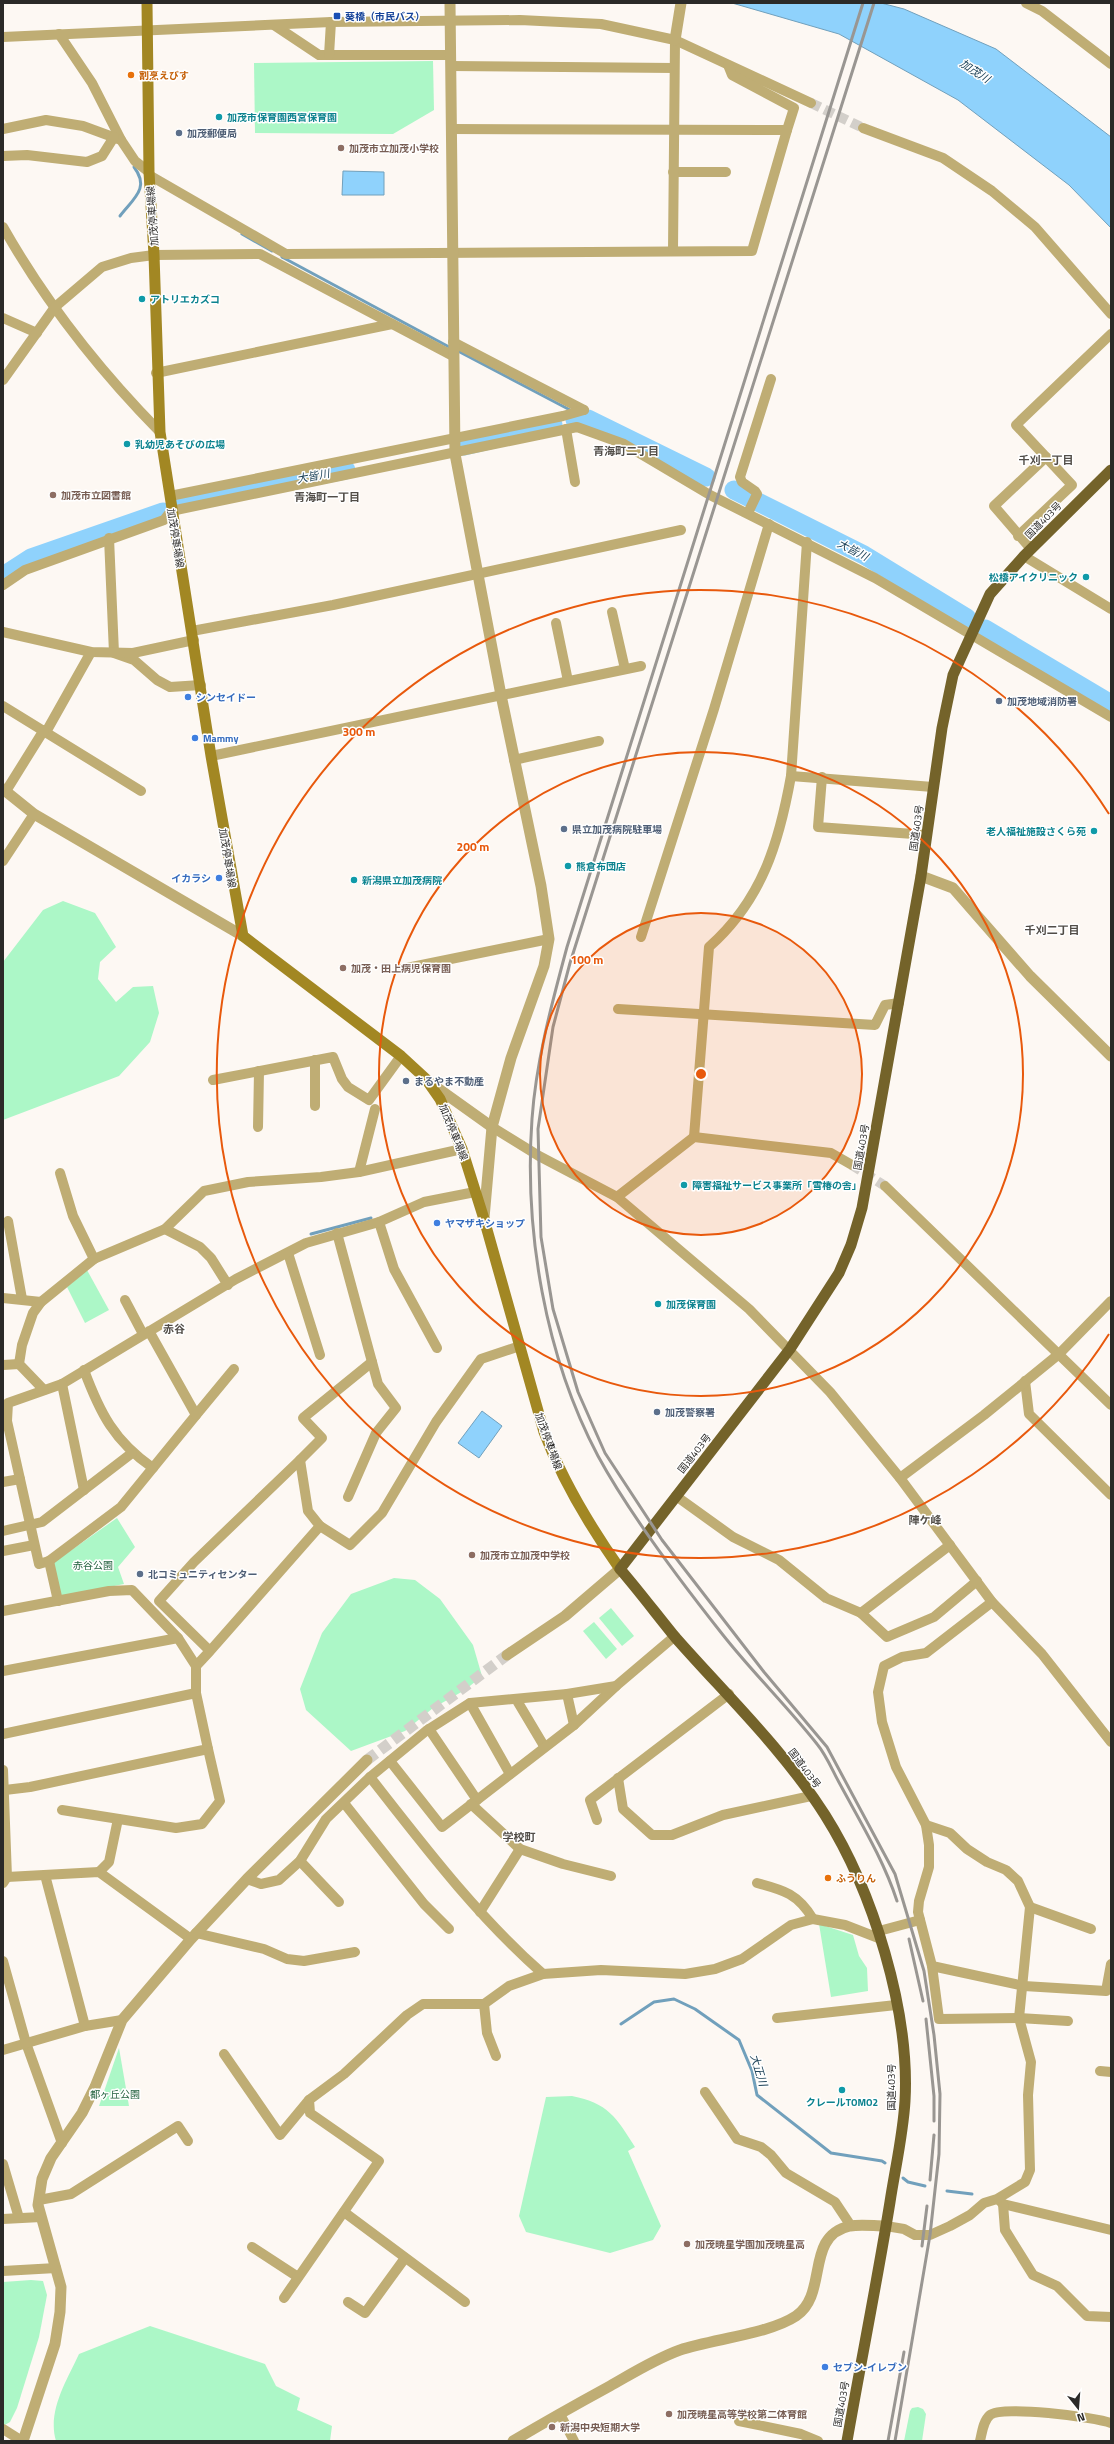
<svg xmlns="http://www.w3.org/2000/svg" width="1114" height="2444" font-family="'Titillium Web','Noto Sans JP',sans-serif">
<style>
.green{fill:#acf7c7}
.water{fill:#8fd2fc;stroke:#71a0bc}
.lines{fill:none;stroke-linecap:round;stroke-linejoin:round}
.stream{stroke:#71a0bc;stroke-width:3}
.river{stroke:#8fd2fc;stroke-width:19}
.minor-tunnel{stroke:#d3cfca;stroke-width:10;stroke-dasharray:10 5;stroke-linecap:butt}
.tertiary-tunnel{stroke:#d3cfca;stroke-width:11;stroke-dasharray:11 5.5;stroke-linecap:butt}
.minor{stroke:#bfad74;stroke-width:10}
.tertiary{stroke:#bfad74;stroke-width:11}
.secondary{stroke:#a28723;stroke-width:11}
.trunk{stroke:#74632a;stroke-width:11}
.rail{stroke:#999692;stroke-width:3}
.ring{fill:none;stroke:#e8590c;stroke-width:2}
.transit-dot{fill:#1a4fb4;stroke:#fff;stroke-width:1.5}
.food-dot{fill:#e8710a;stroke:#fff;stroke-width:1.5}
.culture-dot{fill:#0f9aa8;stroke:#fff;stroke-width:1.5}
.service-dot{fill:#5c6f8a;stroke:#fff;stroke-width:1.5}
.education-dot{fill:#8d6e63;stroke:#fff;stroke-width:1.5}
.shop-dot{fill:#3f7fe0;stroke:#fff;stroke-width:1.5}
.labels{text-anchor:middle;stroke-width:3;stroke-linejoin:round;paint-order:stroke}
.transit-label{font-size:10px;font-weight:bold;fill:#164399;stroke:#fff;text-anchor:start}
.food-label{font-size:10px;font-weight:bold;fill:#c56008;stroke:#fff;text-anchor:start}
.culture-label{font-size:10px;font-weight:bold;fill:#0d838f;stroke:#fff;text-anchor:start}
.service-label{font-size:10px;font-weight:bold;fill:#4e5e75;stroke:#fff;text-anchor:start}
.education-label{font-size:10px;font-weight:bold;fill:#785e54;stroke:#fff;text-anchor:start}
.street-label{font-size:10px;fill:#2b2a28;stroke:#fff}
.shop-label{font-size:10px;font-weight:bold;fill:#366cbe;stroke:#fff;text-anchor:start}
.park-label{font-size:10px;fill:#22613e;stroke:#fff}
.water-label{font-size:11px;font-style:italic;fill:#1e4359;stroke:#fff}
.neighbourhood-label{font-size:11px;font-weight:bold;fill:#514d48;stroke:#fff}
.centre{fill:#e8590c;stroke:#fff;stroke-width:2}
.ring-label{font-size:12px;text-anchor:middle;font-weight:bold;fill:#e8590c;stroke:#fff;stroke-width:3;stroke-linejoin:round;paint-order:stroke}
</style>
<rect width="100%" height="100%" fill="#fdf8f3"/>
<g class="green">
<path d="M433,61L434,110L393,134L255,133L254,63Z"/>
<path d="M63,901L95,913L116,947L100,962L98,979L116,1002L133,987L153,986L159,1013L150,1042L119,1076L3,1120V962L43,910Z"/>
<path d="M87,1270L109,1310L85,1323L67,1287Z"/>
<path d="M117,1518L135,1547L118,1567L124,1584L60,1597L53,1563Z"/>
<path d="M394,1578L415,1580L440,1599L473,1645L482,1676L465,1690L433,1708L405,1731L351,1751L306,1710L300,1689L322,1633L351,1594Z"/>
<path d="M611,1608L634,1636L622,1646L599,1618Z"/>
<path d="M594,1622L617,1649L606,1659L583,1631Z"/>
<path d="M819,1924L853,1935L859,1956L867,1968L868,1991L831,1997Z"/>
<path d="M119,2048L129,2106H99Z"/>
<path d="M572,2096C608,2103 616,2117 635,2147L628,2151L661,2226L653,2240L610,2253L526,2232L519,2216L546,2097Z"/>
<path d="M31,2280L43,2281L47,2295L39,2337L17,2408L10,2422L3,2426V2282Z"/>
<path d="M150,2326L265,2364L276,2386L300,2398L297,2410L332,2426L330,2441H56C47,2411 67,2380 79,2354Z"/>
<path d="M918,2407L923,2409L926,2414L922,2441H904L910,2411L912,2408Z"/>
</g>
<g class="water">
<path d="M732,3H881L904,9L996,49L1111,137V228L1069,185L958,100L839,34Z"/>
<path d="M343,171L384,172V195H342Z"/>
<path d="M482,1411L502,1426L479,1458L458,1443Z"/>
</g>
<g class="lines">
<g class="stream">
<path d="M120,216C134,198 150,188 134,167"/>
<path d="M242,234L272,251"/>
<path d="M282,257L451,348"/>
<path d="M456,350L572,411"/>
<path d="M579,414L588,419"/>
<path d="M311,1234L371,1218"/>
<path d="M621,2024L654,2002L674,1999L695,2009L739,2040L752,2071L757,2095L831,2153L882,2161L885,2163"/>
<path d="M903,2178L908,2182L925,2186"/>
<path d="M947,2191L972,2194"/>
</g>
<g class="river">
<path d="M575,420L588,419L706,477"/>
<path d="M464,446L553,425"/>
<path d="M734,490L864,555L967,618"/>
<path d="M181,502L346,470"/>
<path d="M3,576L31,558L163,512"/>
<path d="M985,629L1111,704"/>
</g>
<g class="minor-tunnel">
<path d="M811,103L863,128"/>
<path d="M852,1165L885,1186"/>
</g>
<path class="tertiary-tunnel" d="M367,1760L507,1655"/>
<g class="minor">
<path d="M1026,3L1042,11L1111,64"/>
<path d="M274,25L319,55H451"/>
<path d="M59,34L92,83L121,140"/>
<path d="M3,37L331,22L520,20L601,24L675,40L811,103"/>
<path d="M329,55L331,22"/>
<path d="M728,65L732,75L794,108L787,130"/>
<path d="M451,66L674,68"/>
<path d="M863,128L943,158L992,191L1035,227L1111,314"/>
<path d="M3,129L46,120L83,126L121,140L135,161L149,172"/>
<path d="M3,156L27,155L87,162L102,156L114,137"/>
<path d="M673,172H726"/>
<path d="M149,175L286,254L752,251L787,130L451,129"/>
<path d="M3,227C45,301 100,371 160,432"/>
<path d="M673,250L675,40"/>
<path d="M3,318L37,333"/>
<path d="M453,342L584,410"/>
<path d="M156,373L392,324"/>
<path d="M3,380L55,307L102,267L131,258L154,255L260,254L453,356"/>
<path d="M566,429L575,482"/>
<path d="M170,496L563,416L584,410"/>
<path d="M748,513L757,494L755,491L742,482L740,477L771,379"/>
<path d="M1018,536L1072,485L1016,425L1111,334"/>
<path d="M109,538L114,653L134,660L157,680L170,687L201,685"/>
<path d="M1031,549L994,506L1046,457"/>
<path d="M1024,556L1111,609"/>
<path d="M3,585L25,570L164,520L171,511L577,427L624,444L710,495L875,578L1111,717"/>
<path d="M612,612L625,669"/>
<path d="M556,623L568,681"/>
<path d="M192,631L333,605L681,530"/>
<path d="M3,632L91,652L133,653L194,640"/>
<path d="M3,706L141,791"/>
<path d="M46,732L91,652"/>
<path d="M211,756L641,666"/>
<path d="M514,760L599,741"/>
<path d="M791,776L933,787"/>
<path d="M822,777L818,827L927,835"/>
<path d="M6,791L44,730"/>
<path d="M3,861L34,814"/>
<path d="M641,937L714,709L769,524"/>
<path d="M402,969L549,939"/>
<path d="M618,1009L875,1025L885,1005L899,1003"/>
<path d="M213,1080L333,1057L342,1079L348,1087L369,1100L401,1056"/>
<path d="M315,1106V1060"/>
<path d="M258,1127L259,1071"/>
<path d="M492,1127L539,1156L617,1197L749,1309L830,1392L900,1478L992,1602L1042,1654L1111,1742"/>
<path d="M694,1137L709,947C762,900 779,843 791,776L807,542"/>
<path d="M359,1172L375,1109"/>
<path d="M60,1173L73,1216L94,1259"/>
<path d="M885,1186L1111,1405"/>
<path d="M617,1197L694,1137L831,1153L852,1165"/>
<path d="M8,1221L22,1299"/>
<path d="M379,1222L394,1269L437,1348"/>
<path d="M165,1229L200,1247L211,1258L228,1285"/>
<path d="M337,1233L378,1384L396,1408L376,1433L348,1497"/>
<path d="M288,1253L320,1355"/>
<path d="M3,1298L41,1302"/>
<path d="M125,1300L143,1334"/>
<path d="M149,1331L196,1415L121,1507L49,1561L39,1564L7,1421L8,1403L62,1384L236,1279L306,1243L379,1222L424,1202L475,1192"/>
<path d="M3,1365L19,1364"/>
<path d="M84,1370C100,1413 114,1441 153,1468"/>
<path d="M1025,1381L1029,1414L1111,1495"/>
<path d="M62,1384L84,1490"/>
<path d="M44,1390L19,1364L22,1345L33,1313L41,1302L94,1259L165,1229L204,1191L248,1182L321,1177L359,1172L462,1149"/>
<path d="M196,1415L234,1369"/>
<path d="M300,1460L322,1438L303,1418L372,1362"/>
<path d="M900,1478L984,1415L1059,1354L1111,1301"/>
<path d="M3,1482L20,1479"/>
<path d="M676,1496L733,1537L779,1560L826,1598L861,1613L950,1545"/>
<path d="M320,1526L350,1545L382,1513L436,1422L481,1359L520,1346"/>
<path d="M3,1531L42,1522L132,1453"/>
<path d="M3,1551L34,1545"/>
<path d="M49,1561L58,1601"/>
<path d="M992,1602L926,1653L902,1657L884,1666L878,1692L882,1722L896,1767L926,1825L929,1845V1867L919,1901L918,1912L932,1966L1024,1986L1106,1991L1111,1964"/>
<path d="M3,1611L109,1591L132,1590L178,1638"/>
<path d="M861,1613L887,1637L934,1617L977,1581"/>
<path d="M196,1666L210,1651L320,1526L308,1511L300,1460L194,1562L159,1601L210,1651"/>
<path d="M3,1671L178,1638L196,1666V1693L208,1749L30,1787L5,1790"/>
<path d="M567,1694L574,1725"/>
<path d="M516,1699L544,1746"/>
<path d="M470,1703L510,1774"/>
<path d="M429,1729L477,1800"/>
<path d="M3,1734L196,1693"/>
<path d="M390,1761L442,1827L574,1725L616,1686"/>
<path d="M3,1770L7,1877L3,1883"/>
<path d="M370,1777C424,1846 477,1916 543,1974"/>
<path d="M618,1778L623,1809L652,1835H672L723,1815L811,1796"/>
<path d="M344,1803L424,1904L449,1929"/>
<path d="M471,1804L520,1849L563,1864L611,1876"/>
<path d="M62,1810L176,1828L202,1824L220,1801L208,1749"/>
<path d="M597,1820L590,1800L729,1694"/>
<path d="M300,1861L339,1902"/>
<path d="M99,1872L109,1862L118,1819"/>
<path d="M45,1875L85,2026"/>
<path d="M7,1877L99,1872L191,1939"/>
<path d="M247,1879L261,1884L279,1880L300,1861L326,1819L370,1777L426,1731L470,1703L567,1694L616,1686L675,1636"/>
<path d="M757,1883C784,1890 798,1894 813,1919"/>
<path d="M1030,1907L1091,1929"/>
<path d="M480,1912L520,1849"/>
<path d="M879,1931L920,1920"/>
<path d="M196,1933L264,1949L287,1959L304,1961L355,1952"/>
<path d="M3,1961L26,2043L62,2143"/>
<path d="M932,1966L939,2019L1019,2018L1068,2021"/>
<path d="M484,2004L487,2033L496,2056"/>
<path d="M777,2018L896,2005"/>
<path d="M3,2050L85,2026L122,2020"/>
<path d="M224,2054L280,2135L309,2100"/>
<path d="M1100,2071L1111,2072"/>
<path d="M705,2092L737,2139L761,2147L771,2155L786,2173L835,2202L851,2226"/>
<path d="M3,2164L19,2218"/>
<path d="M39,2200L71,2194L178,2126L188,2141"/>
<path d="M999,2200L1003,2204L1111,2230"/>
<path d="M1003,2204L1005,2230L1033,2275L1057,2286L1087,2316L1111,2317"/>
<path d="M344,2212L465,2302"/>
<path d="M3,2219L41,2217"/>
<path d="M886,2226L904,2229L915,2235H930L950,2226L970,2215L984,2203L997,2199L1025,2182L1030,2170L1028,2095L1031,2062L1019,2018L1030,1907L1018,1881L1006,1870L987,1862L967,1849L950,1833L926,1825"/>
<path d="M252,2247L298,2277"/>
<path d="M3,2271L56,2268"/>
<path d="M284,2298L379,2161L310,2113L309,2100L344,2074L407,2015L423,2004H484L509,1986L543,1974L601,1970L685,1974L715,1969L742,1959L791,1925L813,1919L845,1925L881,1939"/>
<path d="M348,2302L365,2313L405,2258"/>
<path d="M560,2414L574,2441"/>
<path d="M739,2421L801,2434L818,2441"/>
<path d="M3,2429L22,2441"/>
<path d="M980,2441C982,2433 983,2421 990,2415C1001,2405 1095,2417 1111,2423"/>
</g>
<g class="tertiary">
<path d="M450,3L455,454L501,695L541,886L549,939L544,966L511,1058L492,1127L484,1218"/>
<path d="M675,40L681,3"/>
<path d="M3,789L34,814L243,936"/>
<path d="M921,876L953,888L1030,976L1111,1056"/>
<path d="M429,1082L492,1127"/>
<path d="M507,1655L565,1616L620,1569"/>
<path d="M23,2441L55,2344L60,2312L61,2287L38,2205L42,2179L51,2158L82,2113L95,2087L122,2020L191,1939L247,1879L367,1760"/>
<path d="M513,2441C545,2422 577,2404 610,2386C633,2373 655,2359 680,2350C713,2339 769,2334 796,2316C829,2294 804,2236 850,2226C861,2224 874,2226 886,2226"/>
</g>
<path class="secondary" d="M147,3L149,172L154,255L160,432L211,756L243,936L401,1056L426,1079L440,1099L462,1149L484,1219L544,1432C563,1482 589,1525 620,1569"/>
<path class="trunk" d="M847,2441C861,2361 877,2282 890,2202C895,2169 903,2135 905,2101C910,2011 873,1891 825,1815C783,1749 726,1695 675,1637C657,1615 639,1591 620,1569L790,1349L839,1273L851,1245L862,1208L921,876L942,728L953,675L990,594L1024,556L1111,470"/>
<g class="rail">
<path d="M863,3L567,947C552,1003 536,1061 532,1119C524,1231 545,1356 598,1456C630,1515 681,1582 723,1635C753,1673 787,1706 817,1744C827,1756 833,1772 841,1786C861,1823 884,1861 897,1901"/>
<path d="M874,3L570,963L553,1027L538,1129L541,1237L553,1309L578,1392L605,1453L662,1540L764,1672L827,1747L895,1874L924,1971L934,2035L940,2094L939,2154L930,2235L895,2441"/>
<path d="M909,1939L923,2001"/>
<path d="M926,2019L934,2096V2121"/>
<path d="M930,2180L934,2135"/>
<path d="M922,2246L927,2206"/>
<path d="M888,2441L904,2352"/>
</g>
</g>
<circle cx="701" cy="1074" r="161" fill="#e8590c" fill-opacity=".12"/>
<g class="ring">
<circle cx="701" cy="1074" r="161"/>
<circle cx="701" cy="1074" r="322"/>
<path d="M1109 1334A484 484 0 1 1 1109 814"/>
</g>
<rect class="transit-dot" x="333" y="12" width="8" height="8" rx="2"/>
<g class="food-dot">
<circle cx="131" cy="75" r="4"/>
<circle cx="828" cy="1878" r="4"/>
</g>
<g class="culture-dot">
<circle cx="219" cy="117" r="4"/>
<circle cx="142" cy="299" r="4"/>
<circle cx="127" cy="444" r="4"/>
<circle cx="1086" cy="577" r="4"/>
<circle cx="1094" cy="831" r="4"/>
<circle cx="568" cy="866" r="4"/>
<circle cx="354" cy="880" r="4"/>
<circle cx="684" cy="1185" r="4"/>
<circle cx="658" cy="1304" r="4"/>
<circle cx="842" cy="2090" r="4"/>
</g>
<g class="service-dot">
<circle cx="179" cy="133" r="4"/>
<circle cx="999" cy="701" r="4"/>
<circle cx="564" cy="829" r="4"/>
<circle cx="406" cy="1081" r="4"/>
<circle cx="657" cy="1412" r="4"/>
<circle cx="140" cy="1574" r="4"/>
</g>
<g class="education-dot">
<circle cx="341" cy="148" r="4"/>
<circle cx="53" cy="495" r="4"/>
<circle cx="343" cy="968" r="4"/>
<circle cx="472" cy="1555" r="4"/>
<circle cx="687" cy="2244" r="4"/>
<circle cx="669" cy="2414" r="4"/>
<circle cx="552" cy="2427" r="4"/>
</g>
<g class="shop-dot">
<circle cx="188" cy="697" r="4"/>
<circle cx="195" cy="738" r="4"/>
<circle cx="219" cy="878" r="4"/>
<circle cx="437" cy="1223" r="4"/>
<circle cx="825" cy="2367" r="4"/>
</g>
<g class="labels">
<g class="transit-label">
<text x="345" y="20">葵橋（市民バス）</text>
</g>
<g class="food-label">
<text x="139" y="79">割烹えびす</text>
<text x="836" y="1882">ふうりん</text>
</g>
<g class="culture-label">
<text x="227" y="121">加茂市保育園西宮保育園</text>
<text x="150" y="303">アトリエカズコ</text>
<text x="135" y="448">乳幼児あそびの広場</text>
<text x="1078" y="581" text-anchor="end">松橋アイクリニック</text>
<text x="1086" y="835" text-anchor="end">老人福祉施設さくら苑</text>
<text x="576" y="870">熊倉布団店</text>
<text x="362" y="884">新潟県立加茂病院</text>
<text x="692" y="1189">障害福祉サービス事業所「雪椿の舎」</text>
<text x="666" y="1308">加茂保育園</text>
<text x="842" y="2106" text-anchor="middle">クレールTOMO2</text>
</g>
<g class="service-label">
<text x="187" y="137">加茂郵便局</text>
<text x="1007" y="705">加茂地域消防署</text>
<text x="572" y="833">県立加茂病院駐車場</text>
<text x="414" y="1085">まるやま不動産</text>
<text x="665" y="1416">加茂警察署</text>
<text x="148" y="1578">北コミュニティセンター</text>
</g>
<g class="education-label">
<text x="349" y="152">加茂市立加茂小学校</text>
<text x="61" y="499">加茂市立図書館</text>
<text x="351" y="972">加茂・田上病児保育園</text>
<text x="480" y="1559">加茂市立加茂中学校</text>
<text x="695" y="2248">加茂暁星学園加茂暁星高</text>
<text x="677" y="2418">加茂暁星高等学校第二体育館</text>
<text x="560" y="2431">新潟中央短期大学</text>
</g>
<g class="street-label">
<text transform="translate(152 216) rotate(-94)" y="4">加茂停車場線</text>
<text transform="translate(1043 520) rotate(-45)" y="4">国道403号</text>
<text transform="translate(176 538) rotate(81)" y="4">加茂停車場線</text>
<text transform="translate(916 828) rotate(-82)" y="4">国道403号</text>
<text transform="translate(228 858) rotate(81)" y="4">加茂停車場線</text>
<text transform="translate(454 1132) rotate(68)" y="4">加茂停車場線</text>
<text transform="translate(861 1147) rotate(-80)" y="4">国道403号</text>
<text transform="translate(549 1441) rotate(70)" y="4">加茂停車場線</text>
<text transform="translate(694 1453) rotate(-52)" y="4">国道403号</text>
<text transform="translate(805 1768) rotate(53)" y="4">国道403号</text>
<text transform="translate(891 2087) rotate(-90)" y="4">国道403号</text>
<text transform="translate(841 2404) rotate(-80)" y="4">国道403号</text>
</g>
<g class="shop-label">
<text x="196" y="701">シンセイドー</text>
<text x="203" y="742">Mammy</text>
<text x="211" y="882" text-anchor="end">イカラシ</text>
<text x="445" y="1227">ヤマザキショップ</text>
<text x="833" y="2371">セブン-イレブン</text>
</g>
<g class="park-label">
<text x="93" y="1569">赤谷公園</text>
<text x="115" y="2098">都ヶ丘公園</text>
</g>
<g class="water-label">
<text transform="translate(975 71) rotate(33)" y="4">加茂川</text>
<text transform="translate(313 476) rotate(-11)" y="4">大皆川</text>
<text transform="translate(853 550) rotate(27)" y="4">大皆川</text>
<text transform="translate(759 2070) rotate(73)" y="4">大正川</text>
</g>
<g class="neighbourhood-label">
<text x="626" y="455">青海町二丁目</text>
<text x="1046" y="464">千刈一丁目</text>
<text x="327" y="501">青海町一丁目</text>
<text x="1052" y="934">千刈二丁目</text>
<text x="174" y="1333">赤谷</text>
<text x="925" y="1524">陣ケ峰</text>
<text x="519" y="1841">学校町</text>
</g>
</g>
<circle cx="701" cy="1074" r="6" class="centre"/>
<g class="ring-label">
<text x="359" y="736">300 m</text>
<text x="473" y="851">200 m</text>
<text x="587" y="964">100 m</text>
</g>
<rect width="1114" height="2444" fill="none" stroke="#2b2a28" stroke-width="8"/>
<g transform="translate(1078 2408) rotate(163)" stroke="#ffffff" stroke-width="3" paint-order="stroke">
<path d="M0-3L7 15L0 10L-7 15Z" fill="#2b2a28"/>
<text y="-6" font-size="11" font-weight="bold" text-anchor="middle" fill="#2b2a28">N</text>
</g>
</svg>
